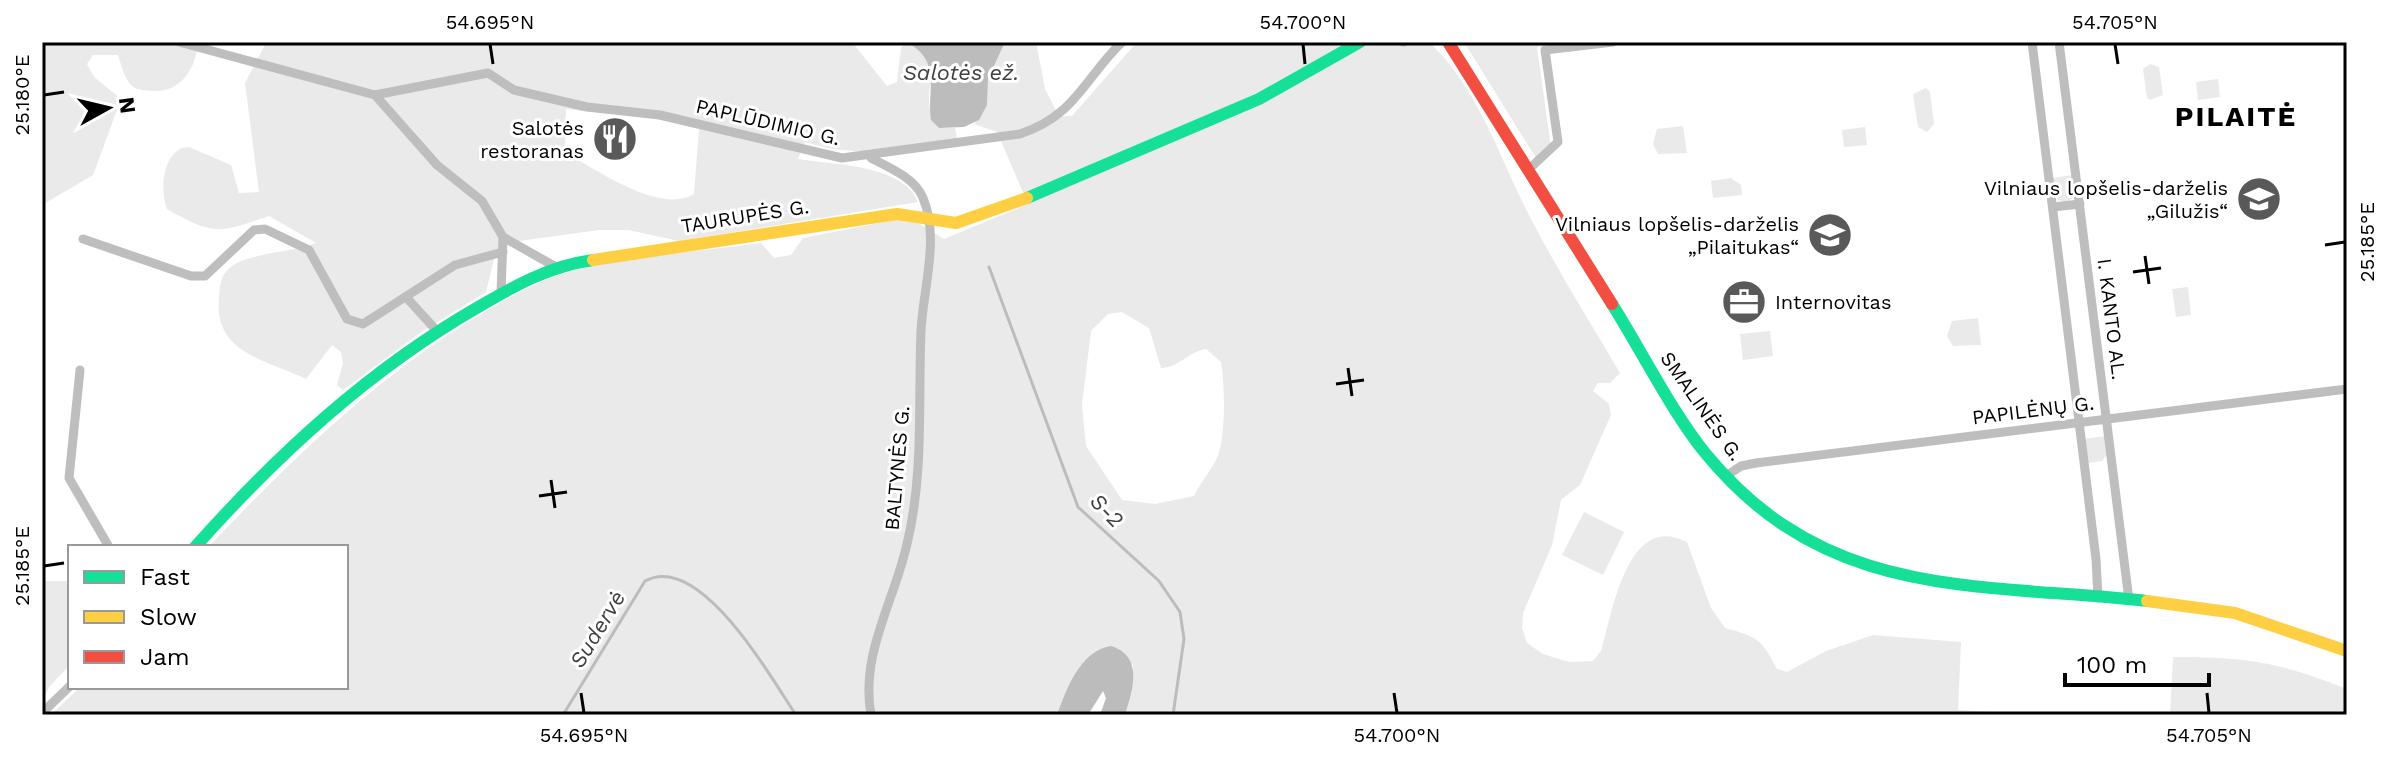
<svg xmlns="http://www.w3.org/2000/svg" width="2389" height="757" font-family="'Work Sans',sans-serif">
<style>
.green{fill:#eaeaea;fill-rule:evenodd}
.water{fill:#bcbcbc}
.lines{fill:none;stroke-linecap:round;stroke-linejoin:round}
.stream{stroke:#bcbcbc;stroke-width:3}
.street{stroke:#bebebe;stroke-width:9}
.fast{stroke:#16e098;stroke-width:12}
.slow{stroke:#ffcf43;stroke-width:12}
.jam{stroke:#f24e42;stroke-width:12}
.ticks{fill:none;stroke:#000;stroke-width:3}
.labels{text-anchor:middle;stroke-width:6;stroke-linejoin:round;paint-order:stroke}
.street-label{font-size:20px;fill:#000;stroke:#fff}
.poi-label{font-size:20px;fill:#000;stroke:#fff;text-anchor:end}
.water-label{font-size:22px;font-style:italic;fill:#404040;stroke:#fff}
.district-label{font-size:28px;font-weight:bold;letter-spacing:2px;fill:#000;stroke:#fff}
.neatline{fill:none;stroke:#000;stroke-width:3}
.ticks-label{font-size:20px;text-anchor:middle;fill:#000}
</style>
<rect width="100%" height="100%" fill="#fff"/>
<g class="green">
<path d="M42,42H198C196,68 182,92 153,91C144,90 136,91 130,84C124,77 121,64 118,55H93L87,64L94,77L121,99L93,175L42,205Z"/>
<path d="M263,42H852L887,86L897,82L901,48L906,42C946,62 924,81 930,110C932,116 937,123 939,128H955L957,139C900,147 861,160 805,142L798,159C833,165 903,164 918,202L679,241L628,230H599L505,243L495,255L486,292L421,332L343,390L337,385L343,363L341,352L332,345L306,379C266,360 214,353 219,299C220,285 220,275 232,266C250,253 294,252 316,243L269,216C220,233 214,236 167,209C160,191 162,157 182,148L189,147L231,165L239,193L259,192L245,83L264,47ZM566,109L652,118L699,129L694,194C660,215 595,169 565,152Z"/>
<path d="M1005,42H1036L1045,89L1059,116H1072L1137,42L1431,44C1479,89 1501,162 1531,219C1558,271 1590,322 1620,373L1610,383H1598L1593,391L1609,404L1611,415L1580,485L1561,500L1552,545L1523,613L1522,628L1527,643L1543,654L1569,662L1593,661L1601,651C1613,612 1627,511 1687,542L1711,608L1725,628C1757,637 1761,638 1777,669L1787,672L1826,651L1873,635L1961,642L1958,710L2043,715H1125L1132,692L1133,664L1059,709L1057,715H51L80,687H346V547H208C290,462 373,379 475,318C504,300 535,282 568,272C629,255 698,252 761,243L774,258L791,255L803,238L900,219L920,224L944,239L1028,204L997,132L974,124L987,105L988,79ZM1122,312L1149,328L1161,368C1178,368 1188,352 1206,349L1221,362C1225,385 1226,437 1217,458C1212,469 1200,483 1194,496L1155,504L1122,500L1086,446L1082,405L1091,331L1108,314Z"/>
<path d="M1464,42H1574L1537,47L1551,147L1536,158Z"/>
<path d="M2150,64L2159,67L2163,95L2150,100L2147,98L2143,69Z"/>
<path d="M2218,79L2220,97L2198,100L2196,82Z"/>
<path d="M1926,88L1930,92L1934,124L1927,132L1918,127L1913,94Z"/>
<path d="M1683,126L1687,153L1658,154L1653,144L1657,129Z"/>
<path d="M1865,127L1867,145L1844,147L1842,130Z"/>
<path d="M2073,175L2074,197L2067,202L2058,200L2052,178Z"/>
<path d="M1731,178L1741,185L1742,195L1713,198L1711,181Z"/>
<path d="M2188,287L2191,315L2176,317L2172,289Z"/>
<path d="M1978,318L1981,345L1953,346L1947,336L1952,321Z"/>
<path d="M1770,331L1773,356L1743,360L1740,334Z"/>
<path d="M2105,436L2108,453L2102,461L2087,463L2084,439Z"/>
<path d="M1584,512L1624,532L1603,575L1562,555Z"/>
<path d="M42,581H70V665L49,687L42,702Z"/>
<path d="M2173,657C2246,657 2279,662 2347,689V715H2170Z"/>
</g>
<g class="water">
<path d="M906,42H1005L988,79L987,105L979,120L964,127L939,128L931,120C927,89 942,60 906,42Z"/>
<path d="M1111,646C1144,656 1133,691 1125,715H1100L1106,698L1103,691L1088,715H1057C1067,688 1080,651 1111,646Z"/>
</g>
<g class="lines">
<g class="stream">
<path d="M989,267L1078,507L1159,581L1180,612L1184,639L1173,715"/>
<path d="M563,715L645,581C700,551 771,678 796,715"/>
</g>
<g class="street">
<path d="M179,42L375,95L437,165L482,201L503,237L556,267"/>
<path d="M1403,42H1404"/>
<path d="M2032,42L2096,559L2098,598"/>
<path d="M2059,42L2129,600"/>
<path d="M375,95L488,73L514,90L587,107L660,115L842,158L1020,134C1075,116 1084,79 1122,42"/>
<path d="M1529,169L1558,142L1545,50L1613,42"/>
<path d="M2053,207L2080,204"/>
<path d="M83,239L191,276H205L254,230L265,229L309,250L347,319L363,324L455,265L503,252"/>
<path d="M501,294L503,237"/>
<path d="M406,297L436,330"/>
<path d="M80,370L69,478L109,547"/>
<path d="M1726,476L1741,466L1756,463L2347,389"/>
<path d="M42,713L70,686"/>
<path d="M871,715C860,654 894,602 907,544C924,474 918,403 921,331C923,289 940,238 923,198C915,178 890,168 871,158"/>
</g>
<g class="fast">
<path d="M1027,198L1259,99L1360,42"/>
<path d="M1612,304C1641,350 1673,414 1706,454C1828,602 1976,582 2147,601"/>
<path d="M195,547C279,453 370,369 480,306C516,285 550,266 593,260"/>
</g>
<g class="slow">
<path d="M593,260L897,214L956,223L1027,198"/>
<path d="M2147,601L2235,613L2347,651"/>
</g>
<path class="jam" d="M1448,42L1612,304"/>
</g>
<path class="ticks" d="M490,44L493,64M1303,44L1305,64M2115,44L2118,64M44,95L64,92M2325,245L2345,242M2145,256L2149,284M2133,272L2161,268M1348,368L1352,396M1336,384L1364,380M551,480L555,508M539,496L567,492M44,566L64,563M581,693L584,713M1394,693L1397,713M2207,693L2209,713"/>
<defs>
<g id="restaurant-disc" transform="scale(2.3)"><circle r="9.5" fill="#595959" stroke="#fff"/><path d="M-5-6h1v4h1v-4h1v4h1v-4h1v5L-1.5 .5V6h-2V.5L-5-1ZM5-6V6H3V1.5H1.5Q1.5-4 5-6Z" fill="#fff"/></g>
<g id="school-disc" transform="scale(2.3)"><circle r="9.5" fill="#595959" stroke="#fff"/><path d="M0-5L7-2L0 1L-7-2ZM-4 1L0 2.5L4 1V4Q0 6-4 4Z" fill="#fff"/></g>
<g id="office-disc" transform="scale(2.3)"><circle r="9.5" fill="#595959" stroke="#fff"/><path d="M-6-3h4V-5.5h4V-3h4V5H-6ZM-1-4.5V-3h2v-1.5ZM-6 0V1H6V0Z" fill="#fff"/></g>
</defs>
<g fill-rule="evenodd">
<use href="#restaurant-disc" x="615" y="139"/>
<use href="#school-disc" x="2259" y="199"/>
<use href="#school-disc" x="1830" y="235"/>
<use href="#office-disc" x="1744" y="302"/>
</g>
<g class="labels">
<g class="street-label">
<text transform="translate(768 122) rotate(13)" y="7">PAPLŪDIMIO G.</text>
<text transform="translate(745 216) rotate(-9)" y="7">TAURUPĖS G.</text>
<text transform="translate(2112 319) rotate(83)" y="7">I. KANTO AL.</text>
<text transform="translate(1702 406) rotate(55)" y="7">SMALINĖS G.</text>
<text transform="translate(2033 410) rotate(-7)" y="7">PAPILĖNŲ G.</text>
<text transform="translate(897 468) rotate(-85)" y="7">BALTYNĖS G.</text>
</g>
<g class="poi-label">
<text x="584" y="135">Salotės<tspan x="584" dy="23">restoranas</tspan></text>
<text x="2228" y="195">Vilniaus lopšelis-darželis<tspan x="2228" dy="23">„Gilužis“</tspan></text>
<text x="1799" y="231">Vilniaus lopšelis-darželis<tspan x="1799" dy="23">„Pilaitukas“</tspan></text>
<text x="1775" y="309" text-anchor="start">Internovitas</text>
</g>
<g class="water-label">
<text x="961" y="80">Salotės ež.</text>
<text transform="translate(1107 510) rotate(46)" y="8">S-2</text>
<text transform="translate(597 629) rotate(-59)" y="8">Sudervė</text>
</g>
<g class="district-label">
<text x="2236" y="126">PILAITĖ</text>
</g>
</g>
<rect width="2389" height="757" fill="none" stroke="#ffffff" stroke-width="88"/>
<rect x="68" y="545" width="280" height="144" fill="#ffffff" stroke="#999999" stroke-width="2"/>
<rect x="84" y="571" width="40" height="12" fill="#16e098" stroke="#999999" stroke-width="2"/>
<text x="140" y="585" font-size="24" fill="#000000">Fast</text>
<rect x="84" y="611" width="40" height="12" fill="#ffcf43" stroke="#999999" stroke-width="2"/>
<text x="140" y="625" font-size="24" fill="#000000">Slow</text>
<rect x="84" y="651" width="40" height="12" fill="#f24e42" stroke="#999999" stroke-width="2"/>
<text x="140" y="665" font-size="24" fill="#000000">Jam</text>
<g transform="translate(108 108) rotate(82)" stroke="#ffffff" stroke-width="6" paint-order="stroke">
<path d="M0-6L14 30L0 20L-14 30Z" fill="#000000"/>
<text y="-12" font-size="22" font-weight="bold" text-anchor="middle" fill="#000000">N</text>
</g>
<path d="M2065 673v12h144v-12" fill="none" stroke="#000000" stroke-width="4"/>
<text x="2077" y="673" font-size="24" fill="#000000" stroke="#ffffff" stroke-width="6" paint-order="stroke">100 m</text>
<rect x="44" y="44" width="2301" height="669" class="neatline"/>
<g class="ticks-label">
<text x="490" y="29">54.695°N</text>
<text x="1303" y="29">54.700°N</text>
<text x="2115" y="29">54.705°N</text>
<text transform="translate(22 95) rotate(-90)" y="7">25.180°E</text>
<text transform="translate(2367 242) rotate(-90)" y="7">25.185°E</text>
<text transform="translate(22 566) rotate(-90)" y="7">25.185°E</text>
<text x="584" y="742">54.695°N</text>
<text x="1397" y="742">54.700°N</text>
<text x="2209" y="742">54.705°N</text>
</g>
</svg>
